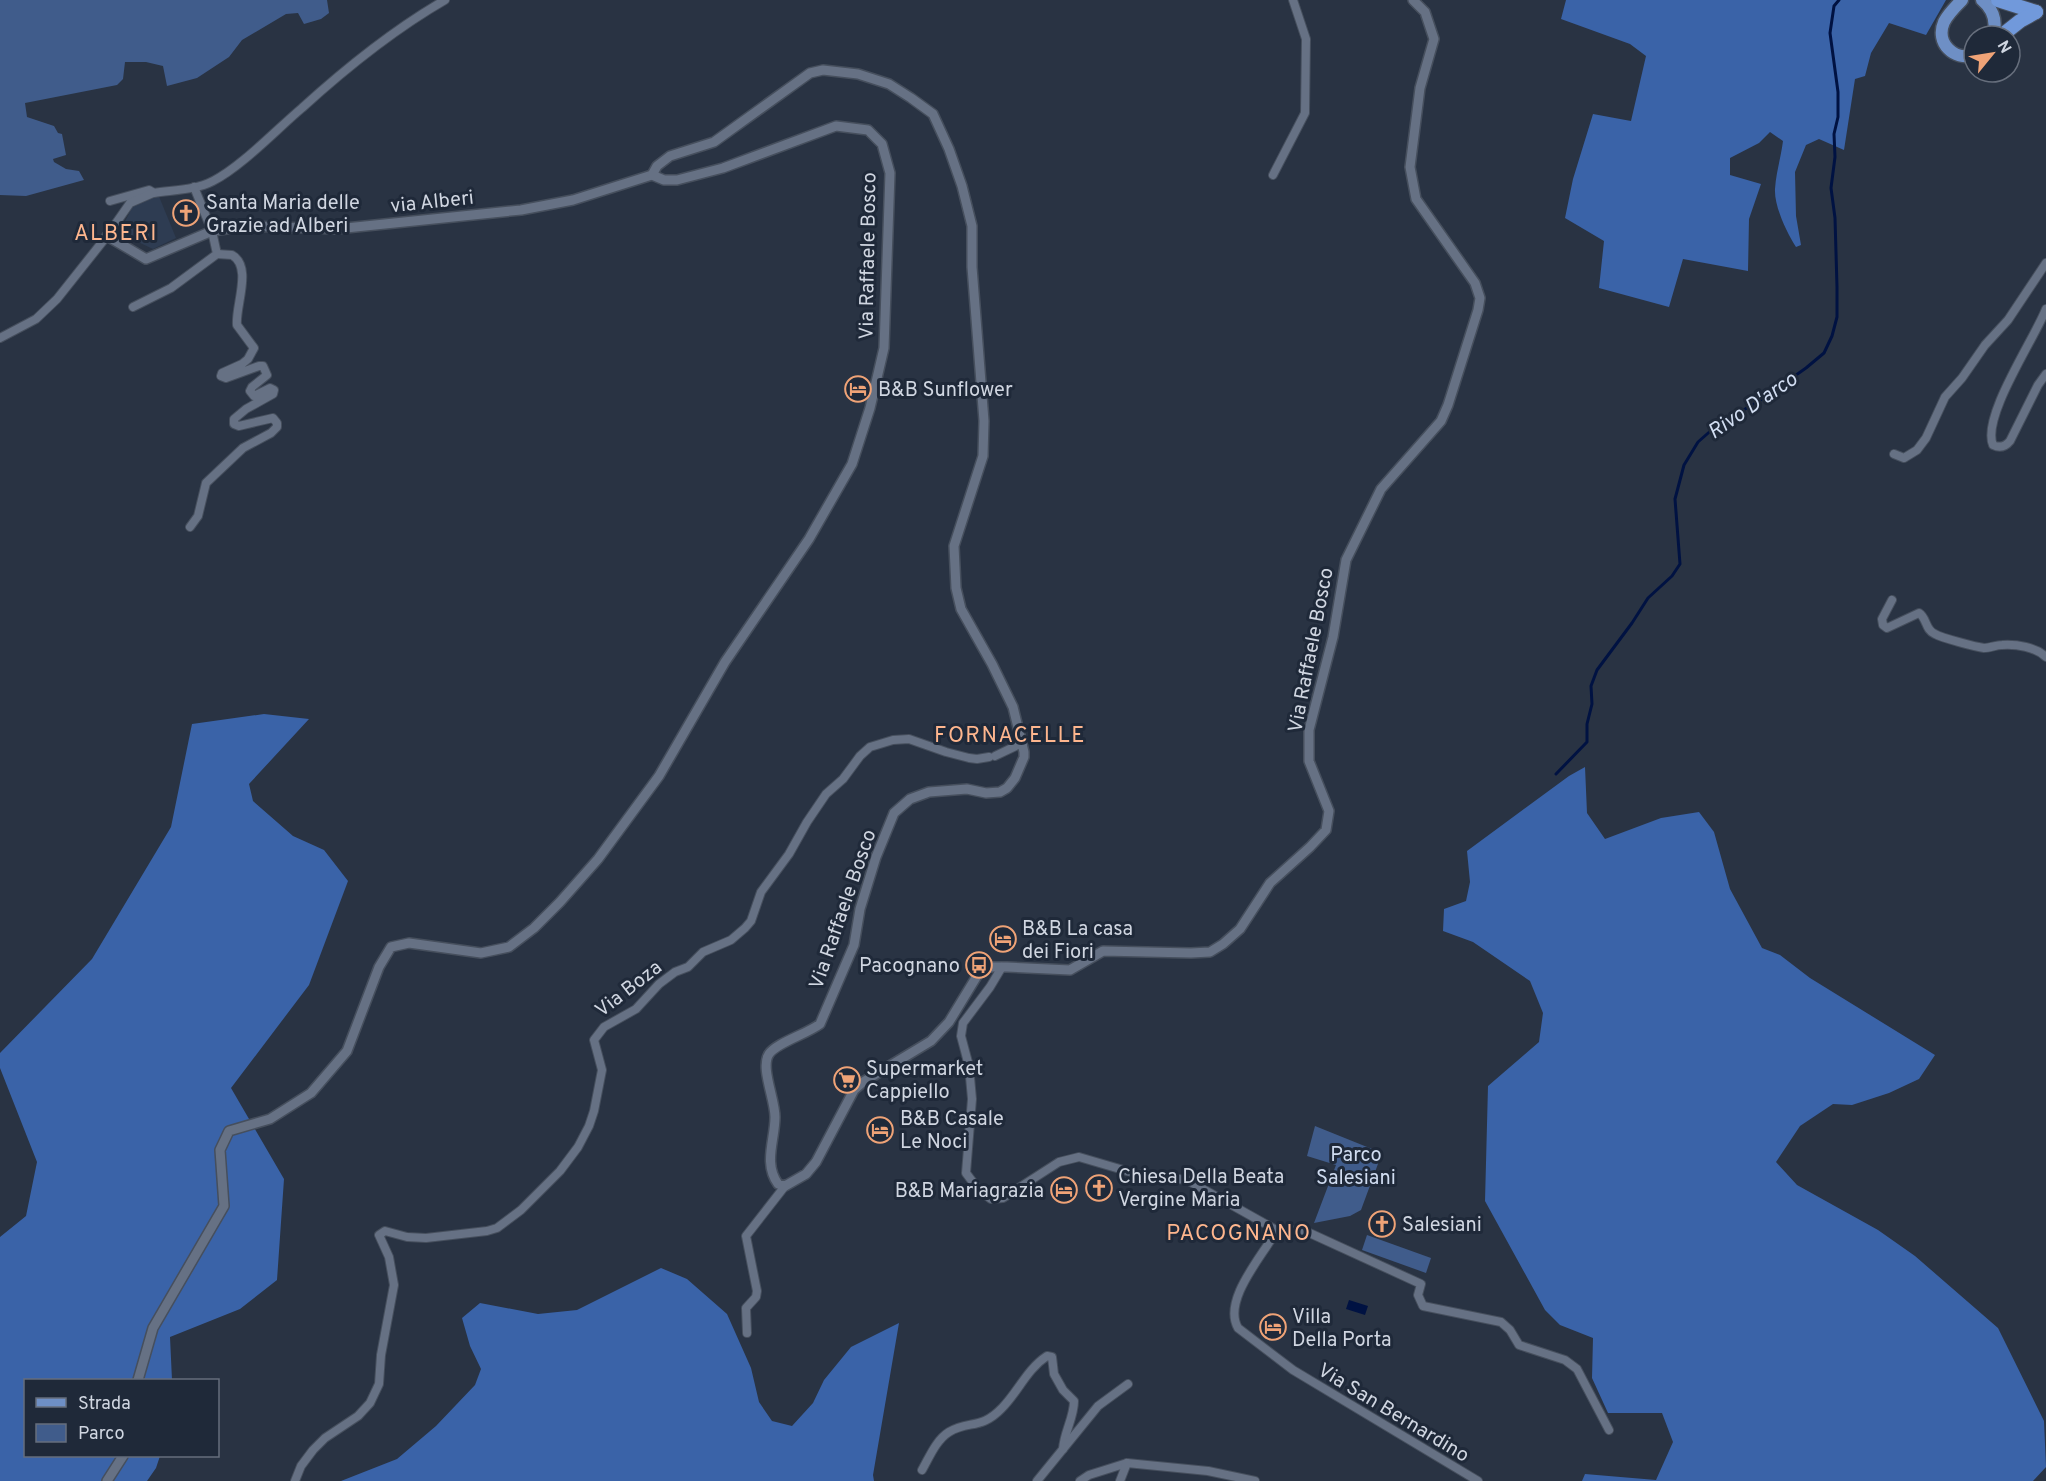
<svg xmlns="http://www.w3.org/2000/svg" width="2046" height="1481" font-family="Overpass,sans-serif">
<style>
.built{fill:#2e3c52}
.green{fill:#405c8b}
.forest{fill:#3a63a8}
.water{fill:#001242}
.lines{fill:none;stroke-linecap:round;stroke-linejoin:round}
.stream{stroke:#001242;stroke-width:3}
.minor-casing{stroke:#464f5d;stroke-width:10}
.tertiary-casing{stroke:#464f5d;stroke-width:12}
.primary-casing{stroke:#464f5d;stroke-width:15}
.trunk-casing{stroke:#464f5d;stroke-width:16}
.minor{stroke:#667184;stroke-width:8}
.tertiary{stroke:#667184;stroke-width:9}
.primary{stroke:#6e8fc5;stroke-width:12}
.trunk{stroke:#7199db;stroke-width:14}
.labels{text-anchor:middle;stroke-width:6;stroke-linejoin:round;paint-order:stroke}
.street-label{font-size:20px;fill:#d0d6e1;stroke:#1f2939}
.poi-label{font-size:20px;fill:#d0d6e1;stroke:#1f2939;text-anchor:start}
.park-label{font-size:20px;fill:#d0dcf0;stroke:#1f2939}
.water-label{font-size:21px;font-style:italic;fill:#d1ddf1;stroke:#1f2939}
.quarter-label{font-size:22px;letter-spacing:1.5px;fill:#feb68e;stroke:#1f2939}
</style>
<rect width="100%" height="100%" fill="#293343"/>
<path class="built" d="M158,194L176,238L153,249L119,233L134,204Z"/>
<g class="green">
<path d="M0,0H327L329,13L321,19L304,24L298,13L286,14L242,40L229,57L197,78L167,86L163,66L146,62H125L123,79L117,85L25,103L27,117L54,126L58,133L62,134L66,155L53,159L54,162L66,169L79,171L84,180L26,196L0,195Z"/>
<path d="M1315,1126L1382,1153L1361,1210L1350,1216L1314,1223L1336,1165L1307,1156Z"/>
<path d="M1367,1235L1431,1258L1426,1273L1362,1250Z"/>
</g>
<g class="forest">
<path d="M1566,0H1946L1926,35L1889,23L1871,53L1865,76L1855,79L1844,150L1819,139L1806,145L1795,172L1796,216L1801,245L1796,247C1787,233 1774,206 1775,189C1776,173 1781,157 1783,141L1770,132L1759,143L1730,158V175L1761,184L1749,219L1748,271L1683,259L1669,307L1599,288L1604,241L1565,218L1573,179L1593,114L1631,121L1646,56L1630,44L1561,19Z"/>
<path d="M264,714L309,719L249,784L253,801L293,836L324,850L348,881L309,985L231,1088L284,1179L277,1280L240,1309L170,1337L172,1380H26V1456H160L156,1468L147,1481H0V1237L26,1216L37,1162L0,1068V1053L92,959L171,827L192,724Z"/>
<path d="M1585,767L1587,813L1605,839L1661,818L1699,812L1714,832L1730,889L1762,948L1780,955L1810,978L1935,1055L1919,1079L1889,1093L1852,1105L1833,1104L1800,1126L1776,1162L1797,1185L1878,1230L1915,1256L1998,1328L2044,1421L2046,1467L2033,1481H1582L1585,1474L1656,1480L1673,1442L1662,1413H1608L1592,1378L1593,1338L1560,1325L1545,1310L1485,1201L1488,1086L1539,1042L1543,1013L1530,981L1473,942L1443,931L1444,909L1466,901L1470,882L1467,851L1569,776Z"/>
<path d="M661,1268L687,1279L727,1314L751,1368L759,1402L772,1421L792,1426L813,1403L824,1380L851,1347L899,1323L873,1475L874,1481H341L397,1459L436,1426L475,1385L481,1369L470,1346L462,1318L480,1303L538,1314L577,1310Z"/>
</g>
<path class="water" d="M1349,1300L1368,1306L1365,1315L1346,1309Z"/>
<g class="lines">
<path class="stream" d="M1556,774L1587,742V724L1592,704L1591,686L1597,670L1632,623L1648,598L1672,576L1680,564L1675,499L1684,465L1698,442L1715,427L1762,399L1806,368L1824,353L1832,336L1837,317V287L1835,218L1831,188L1835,157L1834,134L1838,117V92L1830,33L1834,6L1839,0"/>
<g class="minor-casing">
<g id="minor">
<path d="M1273,175L1305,113L1306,39L1293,0"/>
<path d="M110,201L149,190L154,193C173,190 196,190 213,181C241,167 277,129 302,108C346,68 393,30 445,0"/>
<path d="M133,307L171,288L217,254L212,231L194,187"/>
<path d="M2046,309C2035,338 1981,417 1993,445C1999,448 2005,447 2010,441L2038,385L2046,374"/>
<path d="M0,338L36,319L57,299L107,236L130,203L153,193"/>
<path d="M1894,454L1904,458L1917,450L1926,438L1945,397L1962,378L1985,345L2008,320L2046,263"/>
<path d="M190,527L198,516L206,483L243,448L271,433L277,427V423L273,418L239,426L234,424V419L246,409L273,394L274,390L270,388L254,396L250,391L252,387L267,375L263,366H259L226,378L221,376L222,373L242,364L248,359L254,348L237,325C235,306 253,267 232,255L217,254"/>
<path d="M1892,600L1882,619L1883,625L1887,628L1919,613C1927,618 1925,630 1935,634C1942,638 1976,647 1984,648C1990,648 1996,645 2002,645C2016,644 2036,647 2046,657"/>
<path d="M995,756L1020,744L1023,745"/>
<path d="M1002,967L990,987L963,1023L961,1036L969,1066L972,1099L966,1173L978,1189L991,1199L1003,1198L1059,1162L1079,1157L1137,1174L1187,1180L1278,1231L1303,1230L1421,1284L1418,1295L1423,1306L1501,1322L1510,1330L1519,1345L1565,1360L1577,1369L1609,1430"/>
<path d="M1278,1231L1272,1238C1258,1261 1223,1302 1238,1328L1293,1370L1478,1481"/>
<path d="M747,1333L746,1308L756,1297L757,1291L746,1236L785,1186"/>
<path d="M922,1470C929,1458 936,1440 949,1432C969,1420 981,1430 1002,1408C1018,1392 1027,1369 1047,1356L1052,1357L1054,1374L1063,1390L1074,1401C1074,1418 1064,1432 1063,1449"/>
<path d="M295,1481L301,1466L313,1450L325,1438L358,1416L370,1403L379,1384L381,1355L394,1285L389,1257L379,1235L385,1231L407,1237L426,1238L487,1231L497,1228L521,1210L560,1171L578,1147L589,1126L594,1111L602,1070L594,1040L604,1027L636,1009L659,984L675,972L688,967L703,952L731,940L745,928L751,921L761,892L789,854L807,822L826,794L843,779L860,756L870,747L893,740L909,739L946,752L969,758L977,759L989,757"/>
<path d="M1037,1481L1098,1406L1128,1384"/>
<path d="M1080,1481L1089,1475L1127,1463L1208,1471L1255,1481"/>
<path d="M1120,1481L1127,1463"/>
</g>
</g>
<g class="tertiary-casing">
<g id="tertiary">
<path d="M107,236L146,259L212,231L248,226L336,229L521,210L573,200L652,175"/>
<path d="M138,1380L153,1328L224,1206L220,1150L229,1131L270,1119L311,1093L347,1051L379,967L391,947L409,943L481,953L509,947L534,928L560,902L598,859L659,776L725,662L809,539L852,464L870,408L884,348L890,173L882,144L868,130L836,126L723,168L677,180H664L652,175L657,166L670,156L714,142L810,73L823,70L858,74L889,84L911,98L933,114L949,149L962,186L972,226V267L984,421L983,456L954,546L956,588L961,609L992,664L1013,707L1024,752V757L1015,778L1007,788L1000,792L986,793L967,789L929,792L910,799L894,813L876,857L860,909L854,945L820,1024C807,1034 776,1043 769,1054C760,1067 775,1099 775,1117C775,1140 763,1163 778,1184L785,1186L806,1174L816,1162L854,1090L863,1082L931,1041L949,1022L980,971L988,967H1007L1070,970L1103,951L1191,953L1210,952L1223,944L1240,929L1270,883L1310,847L1326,830L1329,811L1309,761V730L1333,637L1346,560L1381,489L1441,421L1448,405L1478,310L1480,298L1475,283L1416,199L1410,167L1420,88L1434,39L1425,12L1413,0"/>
<path d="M107,1481L123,1456"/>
</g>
</g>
<g class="primary-casing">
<g id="primary">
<path d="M1962,0C1955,7 1948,14 1944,22C1935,43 1954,61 1974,55"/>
<path d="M1982,0C1994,10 1997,22 1993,36"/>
</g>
</g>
<g class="trunk-casing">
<g id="trunk">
<path d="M1998,0L2036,12"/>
<path d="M2001,36L2020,21L2036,12"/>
</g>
</g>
<use href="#minor" class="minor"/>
<use href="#tertiary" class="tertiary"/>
<use href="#primary" class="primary"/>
<use href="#trunk" class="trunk"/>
</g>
<defs>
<g id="church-ring" transform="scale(1.35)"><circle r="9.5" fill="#1f2939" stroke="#efa377" stroke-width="1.5"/><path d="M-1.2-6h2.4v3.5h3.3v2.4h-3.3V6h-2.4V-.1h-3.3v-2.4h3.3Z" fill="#efa377"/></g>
<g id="hotel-ring" transform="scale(1.35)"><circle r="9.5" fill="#1f2939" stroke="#efa377" stroke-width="1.5"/><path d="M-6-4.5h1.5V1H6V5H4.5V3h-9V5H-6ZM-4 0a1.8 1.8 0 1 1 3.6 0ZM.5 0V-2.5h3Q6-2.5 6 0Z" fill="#efa377"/></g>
<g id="bus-ring" transform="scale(1.35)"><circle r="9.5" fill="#1f2939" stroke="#efa377" stroke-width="1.5"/><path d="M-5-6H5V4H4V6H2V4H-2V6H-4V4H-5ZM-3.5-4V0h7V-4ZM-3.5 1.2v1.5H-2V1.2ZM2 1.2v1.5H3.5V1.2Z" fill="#efa377"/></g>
<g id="supermarket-ring" transform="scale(1.35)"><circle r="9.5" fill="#1f2939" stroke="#efa377" stroke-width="1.5"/><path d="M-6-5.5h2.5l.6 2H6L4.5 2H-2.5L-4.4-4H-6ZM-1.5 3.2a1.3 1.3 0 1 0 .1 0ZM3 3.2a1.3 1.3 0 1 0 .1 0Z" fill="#efa377"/></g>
</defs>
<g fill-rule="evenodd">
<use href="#church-ring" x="186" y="213"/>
<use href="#hotel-ring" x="858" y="389"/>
<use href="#hotel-ring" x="1003" y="939"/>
<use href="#bus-ring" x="979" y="965"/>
<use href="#supermarket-ring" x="847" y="1080"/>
<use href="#hotel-ring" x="880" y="1130"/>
<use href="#church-ring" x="1099" y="1188"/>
<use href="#hotel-ring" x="1064" y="1190"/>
<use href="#church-ring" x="1382" y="1224"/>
<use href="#hotel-ring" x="1273" y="1327"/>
</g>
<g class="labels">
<g class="street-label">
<text transform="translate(432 201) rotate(-6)" y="7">via Alberi</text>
<text transform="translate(867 256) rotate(-89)" y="7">Via Raffaele Bosco</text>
<text transform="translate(1310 650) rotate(-79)" y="7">Via Raffaele Bosco</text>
<text transform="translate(842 909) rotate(-71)" y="7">Via Raffaele Bosco</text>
<text transform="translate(628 988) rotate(-38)" y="7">Via Boza</text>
<text transform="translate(1394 1412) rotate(31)" y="7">Via San Bernardino</text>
</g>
<g class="poi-label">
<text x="206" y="209">Santa Maria delle<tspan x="206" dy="23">Grazie ad Alberi</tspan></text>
<text x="878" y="396">B&amp;B Sunflower</text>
<text x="1022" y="935">B&amp;B La casa<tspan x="1022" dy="23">dei Fiori</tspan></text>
<text x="960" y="972" text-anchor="end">Pacognano</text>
<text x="866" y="1075">Supermarket<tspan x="866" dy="23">Cappiello</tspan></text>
<text x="900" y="1125">B&amp;B Casale<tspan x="900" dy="23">Le Noci</tspan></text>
<text x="1118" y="1183">Chiesa Della Beata<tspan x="1118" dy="23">Vergine Maria</tspan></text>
<text x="1044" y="1197" text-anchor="end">B&amp;B Mariagrazia</text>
<text x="1402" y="1231">Salesiani</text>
<text x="1292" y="1323">Villa<tspan x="1292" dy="23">Della Porta</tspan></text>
</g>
<g class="park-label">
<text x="1356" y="1161">Parco<tspan x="1356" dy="23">Salesiani</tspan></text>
</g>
<g class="water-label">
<text transform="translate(1752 405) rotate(-34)" y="7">Rivo D'arco</text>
</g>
<g class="quarter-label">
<text x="116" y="240">ALBERI</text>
<text x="1010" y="742">FORNACELLE</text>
<text x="1239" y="1240">PACOGNANO</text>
</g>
</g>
<rect x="24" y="1379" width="195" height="78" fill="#1f2939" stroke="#666e7c" stroke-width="1.5"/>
<rect x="36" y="1398" width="30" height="9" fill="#6e8fc5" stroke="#666e7c" stroke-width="1.5"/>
<text x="78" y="1409" font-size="18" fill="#d0d6e1">Strada</text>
<rect x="36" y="1424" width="30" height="18" fill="#405c8b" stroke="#666e7c" stroke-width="1.5"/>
<text x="78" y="1439" font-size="18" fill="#d0d6e1">Parco</text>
<g transform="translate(1992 54) rotate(60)"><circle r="28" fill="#1f2939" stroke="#666e7c" stroke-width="1.5"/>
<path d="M0-4.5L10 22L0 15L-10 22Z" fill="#efa377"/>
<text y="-9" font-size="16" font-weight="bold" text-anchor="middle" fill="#d0d6e1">N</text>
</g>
</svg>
